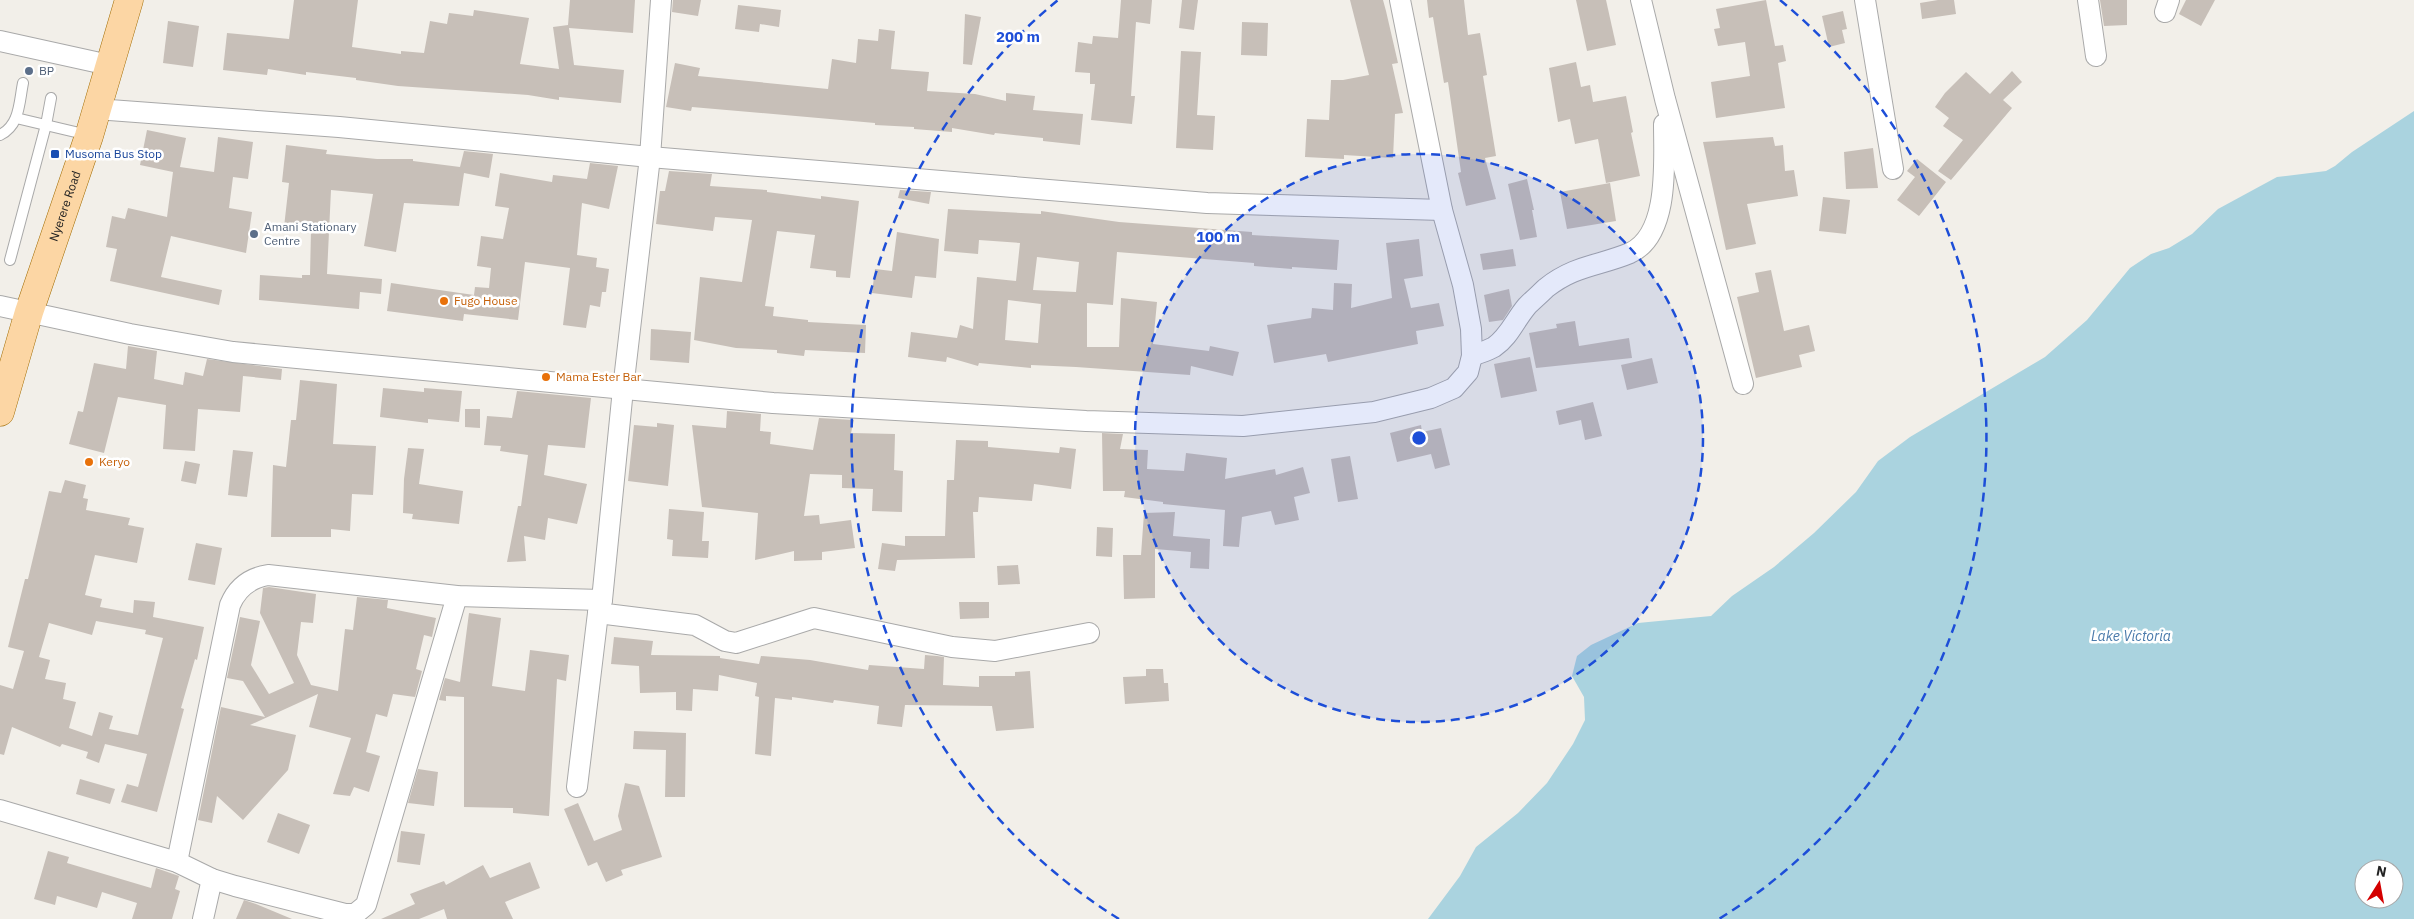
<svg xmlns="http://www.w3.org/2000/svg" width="2414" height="919" font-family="'IBM Plex Sans',sans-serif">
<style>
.water{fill:#aad3df;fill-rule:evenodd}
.building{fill:#c7bfb8;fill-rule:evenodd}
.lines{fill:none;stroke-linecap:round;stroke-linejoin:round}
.service-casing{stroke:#a9a9a9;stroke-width:12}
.minor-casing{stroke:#a9a9a9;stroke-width:22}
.primary-casing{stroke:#a06b00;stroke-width:29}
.service{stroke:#fff;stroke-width:10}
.minor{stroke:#fff;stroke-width:20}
.primary{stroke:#fcd6a4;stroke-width:28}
.ring{fill:none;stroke:#1d4ed8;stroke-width:2.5;stroke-dasharray:9 6}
.service-dot{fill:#5c6f8a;stroke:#fff;stroke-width:2}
.transit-dot{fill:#1a4fb4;stroke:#fff;stroke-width:2}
.food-dot{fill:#e8710a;stroke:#fff;stroke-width:2}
.labels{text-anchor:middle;stroke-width:5;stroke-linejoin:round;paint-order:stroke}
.service-label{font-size:12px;fill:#4e5e75;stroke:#fff;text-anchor:start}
.transit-label{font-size:12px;fill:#164399;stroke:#fff;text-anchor:start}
.street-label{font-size:12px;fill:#222;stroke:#fff}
.food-label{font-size:12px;fill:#c56008;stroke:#fff;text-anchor:start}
.water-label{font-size:14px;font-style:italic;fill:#4a7aab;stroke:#fff}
.centre{fill:#1d4ed8;stroke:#fff;stroke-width:2.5}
.ring-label{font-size:15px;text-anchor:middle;font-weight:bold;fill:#1d4ed8;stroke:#fff;stroke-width:5;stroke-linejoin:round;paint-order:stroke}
</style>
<rect width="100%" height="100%" fill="#f2efe9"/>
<path class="water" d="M2414,111V919H1428L1460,876L1476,847L1518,813L1547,783L1573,744L1585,720L1584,697L1572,676L1577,656L1591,645L1638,623L1711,616L1732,596L1774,567L1814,533L1856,492L1878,461L1910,437L2045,357L2087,320L2130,268L2151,254L2169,248L2192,234L2218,209L2277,177L2326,171L2335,166L2352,152ZM2364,869H2394V899H2364Z"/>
<g class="building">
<path d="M294,0H358L352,47L401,54V51L424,53L430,21L447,24L449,13L473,16L474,10L529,18L520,64L559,69L553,27L568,25L570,0H635L633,33L569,28L574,65L624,70L621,103L559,97V100L528,95L398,86L356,80V78L306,72V75L268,69L267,75L223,70L227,33L289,39Z"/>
<path d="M673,0H701L698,16L672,12Z"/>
<path d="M1121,0H1152L1150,24L1136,22L1131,96H1135L1132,124L1091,120L1095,84H1090V73L1075,72L1078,42L1092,44L1093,36L1118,38Z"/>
<path d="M1182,0H1198L1194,30L1179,28Z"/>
<path d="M1350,0H1383L1386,11L1398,63L1392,64L1403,113L1395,114L1393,158L1344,155V159L1305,157L1307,119L1329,120L1331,80H1343L1369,75Z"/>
<path d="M1427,0H1464L1468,35L1480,33L1487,75L1483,76L1496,156L1485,158L1496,199L1466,206L1458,173L1461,172L1448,82L1444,83L1433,17L1429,18Z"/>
<path d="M1576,0H1606L1616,45L1587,51Z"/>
<path d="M1766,0L1775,46L1783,45L1786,61L1778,63L1785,108L1716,118L1711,82L1750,76L1745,42L1718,46L1714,29L1720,28L1716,9Z"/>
<path d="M1938,0H1954L1956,14L1922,19L1920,3Z"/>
<path d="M2100,0H2127V25L2104,26Z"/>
<path d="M2186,0H2215L2201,26L2179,14Z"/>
<path d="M738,5L781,10L779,27L760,24L759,32L735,29Z"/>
<path d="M1843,11L1847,29L1842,30L1845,43L1829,47L1822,16Z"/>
<path d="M965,14L981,17L972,65L963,64Z"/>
<path d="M168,21L199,26L193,67L163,63Z"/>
<path d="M1242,22L1268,23L1267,56L1241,55Z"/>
<path d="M879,29L895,31L891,69L929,72L927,91L975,94L1006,101V93L1035,96L1033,110L1083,114L1080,145L1043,141V138L995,133L994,135L952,128V132L914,129V127L875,125V123L692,107L691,111L666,107L675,63L700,68L698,76L828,89L832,59L856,63L858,39L878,41Z"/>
<path d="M1181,51L1201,52L1197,115L1215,116L1213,150L1176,148Z"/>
<path d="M1576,62L1581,87L1590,85L1593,102L1626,96L1633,132L1631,133L1640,176L1606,183L1598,139L1575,144L1570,119L1558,122L1549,68Z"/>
<path d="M2012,71L2022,82L2003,100L2012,108L1951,180L1938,171L1963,140L1943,126L1949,118L1935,107L1945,93L1966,72L1990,94Z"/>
<path d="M147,130L186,138L180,167L214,172L218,137L253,142L248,179L233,177L229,208L252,212L246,253L171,236L161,277L222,290L219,305L110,281L117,249L106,247L112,216L125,219L128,208L167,217L173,172L140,165Z"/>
<path d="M1773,137L1775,146L1783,145L1785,171L1794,170L1798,196L1747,204L1756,244L1726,250L1703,142Z"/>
<path d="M286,145L327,150L326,154L377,159H413V161L460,167L464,151L493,154L489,178L464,173L459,206L404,203L396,252L364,246L373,194L331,190L327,274L382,279L381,294L360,292L359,309L259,300L260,275L302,278V275H310L311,230L284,227L289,183L282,182Z"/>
<path d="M1873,148L1878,188L1846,189L1844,152Z"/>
<path d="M1917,159L1946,182L1919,216L1897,200L1915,177L1907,171Z"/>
<path d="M590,163L618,166L609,209L582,203L577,255L597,258L596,267L609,269L606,292H602L600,307L590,305L586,328L563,325L570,268L525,262L518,320L464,314L463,321L387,311L391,283L474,295L475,287L489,288L491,268L477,266L481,236L503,239L509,208L495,206L500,173L552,182L553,175L587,179Z"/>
<path d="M669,171L712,174L710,186L767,190V192L821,199V196L859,201L850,278L836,277V271L810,268L815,235L777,231L765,306L774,307L773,316L808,320V322L866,325L865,353L805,350L804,356L777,353V350L736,348L694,340L700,277L742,282L752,220L715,217L713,231L656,224L660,191H665Z"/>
<path d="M1527,179L1534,210H1532L1537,237L1520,240L1508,184Z"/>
<path d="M1610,183L1616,221L1567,229L1560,192Z"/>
<path d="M900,190L931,192L929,204L898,198Z"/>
<path d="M1823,197L1850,200L1846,234L1819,231Z"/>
<path d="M948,209L1041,214V211L1119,222L1252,232V235L1339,240L1337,270L1292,267V269L1254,266V263L1117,252L1113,305L1087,303V347H1119L1121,298L1157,302L1153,344L1209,351L1210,346L1239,352L1233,376L1191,366L1190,375L1076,367L1031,365V368L979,363L978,366L947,357L946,362L908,357L911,332L957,338L960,325L973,329L977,277L1016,281L1020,243L979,240L978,254L944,251ZM1037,257L1079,262L1076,292L1033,290ZM1008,300L1041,304L1038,343L1005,340Z"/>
<path d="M897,232L939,239L936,278L915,276L912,298L872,293L875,269L892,271Z"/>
<path d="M1419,239L1423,276L1404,279L1411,308L1439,303L1444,326L1416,331L1418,344L1328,362L1326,354L1274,363L1267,325L1311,318L1312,308L1333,310L1334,283L1352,284L1351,308L1392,298L1386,243Z"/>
<path d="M1513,249L1516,266L1483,270L1480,254Z"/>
<path d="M1771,270L1784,331L1809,325L1815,351L1799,355L1802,367L1756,378L1737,297L1759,292L1755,273Z"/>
<path d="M1509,289L1512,306L1503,320L1489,322L1484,295Z"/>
<path d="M1575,321L1579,346L1629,338L1632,358L1536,368L1529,333L1557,328L1556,324Z"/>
<path d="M651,329L691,332L689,363L650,360Z"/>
<path d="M128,346L157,351L154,379L183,385L185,372L203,376L207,359L282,369L281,380L243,376L240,412L198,409L195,451L163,449L166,405L118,397L104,453L69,444L78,411L83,412L94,363L126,369Z"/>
<path d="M1530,357L1537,391L1501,398L1494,364Z"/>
<path d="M1652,358L1658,383L1627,390L1621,365Z"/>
<path d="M300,380L337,384L333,444L376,446L373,495L352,494L350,531L331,529V537H271L273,465L286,467L291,420H296Z"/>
<path d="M383,388L424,392V388L462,391L459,422L428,419V423L380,417Z"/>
<path d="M517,391L591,398L585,448L548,445L544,475L587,484L577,524L548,518L545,540L524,536L526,561L507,562L518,506H521L528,455L500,451L501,446L484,445L487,416L512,418Z"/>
<path d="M1593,402L1602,436L1585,440L1581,420L1559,425L1556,411Z"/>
<path d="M465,409H480V428L465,427Z"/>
<path d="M727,411L761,414L760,431L771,432L770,444L813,450L819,418L854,420L851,433L895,434L894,470L903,471L902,512L872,511L873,489L842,488V475L810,474L804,516L819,515L820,524L851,520L855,548L822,552V560L794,561V551L755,560L758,513L702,507L692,425L726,428Z"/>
<path d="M657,423L674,425L668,486L628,481L634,425L657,427Z"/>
<path d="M1421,425L1422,432L1441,428L1450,465L1435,469L1431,454L1397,462L1390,433Z"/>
<path d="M1102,433L1123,434L1120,449L1148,450L1147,469L1184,471L1186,453L1227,458L1225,479L1275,469L1276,475L1303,467L1310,493L1294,497L1299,520L1275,525L1271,511L1242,517L1239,547L1223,546L1225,510L1163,504V502L1124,497L1125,491H1103Z"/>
<path d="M956,440L988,441V447L1059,453L1060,447L1076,449L1071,489L1034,484L1032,501L979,497L978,512H973L975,558L897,560L895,571L878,569L882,543L905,546V536H945L947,480H954Z"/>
<path d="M408,448L424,449L419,484L463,491L459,524L412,519L413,514L403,513L404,479Z"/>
<path d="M233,450L253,452L247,497L228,495Z"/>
<path d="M1350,456L1358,499L1338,502L1331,459Z"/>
<path d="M185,461L200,464L196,484L181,481Z"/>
<path d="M65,480L86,485L83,498L88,499L86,510L130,518L128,525L144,528L137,563L95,555L85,595L102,599L100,607L133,613L134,600L155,602L153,617L204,627L197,660L195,659L181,708L184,709L157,812L121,802L127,784L138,787L147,754L105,744L99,763L86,758L88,752L62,744L60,747L12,727L4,755L0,754V685L13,689L24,651L8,647L25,579H28L49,491L61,493ZM96,621L146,630L145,634L163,638L138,735L109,729L113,716L99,712L92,736L69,728L76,702L63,699L66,683L45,679L50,660L39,657L49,623L92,635Z"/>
<path d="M669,509L704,512L702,541H709L708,558L672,556L673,540L667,539Z"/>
<path d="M1175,512L1173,536L1210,539L1209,569L1190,568L1191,552L1155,549V598L1124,599L1123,555H1141L1144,513Z"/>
<path d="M1097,527L1113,528L1112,557L1096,556Z"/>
<path d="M196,543L222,548L215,585L188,580Z"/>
<path d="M1018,565L1020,584L998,585L997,566Z"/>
<path d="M269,587L316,594L313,623L301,622L297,655L311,685L338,691L345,629L353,630L357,597L388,600L387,608L436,618L432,637L424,635L416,669L422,671L415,697L393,694L387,717L376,714L366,752L380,756L369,792L354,787L350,796L333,794L351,738L309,727L318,694L250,725L296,735L288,770L243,820L217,796L212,823L198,820L221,707L265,717L243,681L227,678L240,617L260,621L251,665L269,694L294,683L260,613L263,588Z"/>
<path d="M959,602H989V618L960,619Z"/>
<path d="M469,613L501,618L492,686L525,691L530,650L569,655L566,681L557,679L549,816L513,813V808L464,807V697L446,696V701L439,700L445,678L460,682Z"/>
<path d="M614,637L653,641L651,655L720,656V658L759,664L761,656L810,660L868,670L869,665L924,669L925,655L937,656L944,657L943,685L979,687V676H1015V672L1030,671L1034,728L996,731L992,706L905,705L902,727L877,724L879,706L834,700L833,703L792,697V700L775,698L771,756L755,754L759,697L755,696L757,683L719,675L718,691L693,689L692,711L676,710V692L640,693L639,666L611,664Z"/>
<path d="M1146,669H1163L1164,683H1168L1169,701L1125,704L1123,677L1146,676Z"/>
<path d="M634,731L686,733L685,797H665L666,750L633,749Z"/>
<path d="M418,769L438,772L434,806L408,803Z"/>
<path d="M80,779L115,789L110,804L76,794Z"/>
<path d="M625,783L639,786L662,857L621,870L623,875L606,882L597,862L588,866L564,809L578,803L594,841L622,830L618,816Z"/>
<path d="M278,813L310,825L299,854L267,842Z"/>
<path d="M401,831L425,834L420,865L397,862Z"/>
<path d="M48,851L69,857L67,863L151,888L156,868L179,876L175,889L180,891L172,919H132L137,903L102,892L97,908L57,896L55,905L34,899Z"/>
<path d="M530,862L540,888L505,902L513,919H447L444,909L419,919H381L415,904L410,894L444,881L446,885L483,865L490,878Z"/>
<path d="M244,900L256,904L292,919H236Z"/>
</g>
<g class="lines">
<g class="service-casing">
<g id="service">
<path d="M16,118L88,135"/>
<path d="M0,135C20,125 19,103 23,83"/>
<path d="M10,260L46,125L51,98"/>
</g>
</g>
<g class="minor-casing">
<g id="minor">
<path d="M1641,0L1665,99L1743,384"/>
<path d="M1865,0L1893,169"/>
<path d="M2088,0L2096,56"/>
<path d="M2165,12L2169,0"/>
<path d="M0,41L109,65"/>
<path d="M96,109L339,127L650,157L1207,203L1442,210"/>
<path d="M0,306L130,334L233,352L773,403L1086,421L1243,426L1374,412L1431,398L1454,388L1468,372L1472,356L1471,329L1463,285L1442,210L1400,0"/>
<path d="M1472,356C1479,353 1487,351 1494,347C1509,337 1515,320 1527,306C1533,300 1540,294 1546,288C1575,265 1599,266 1630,253C1670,235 1664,161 1664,124"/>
<path d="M598,613L695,625L725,641L736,643L814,618L952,647L995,651L1089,633"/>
<path d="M577,787L598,613L602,600L623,389L650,157L661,0"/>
<path d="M0,810L177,862L212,879L235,886L345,914H355L366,905L457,596"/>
<path d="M177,862L230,605C237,588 250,578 268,575L457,596L602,600"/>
<path d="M203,919L212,879"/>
</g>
</g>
<g class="primary-casing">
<g id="primary">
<path id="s1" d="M0,412L29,312L89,136L129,0"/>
</g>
</g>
<use href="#service" class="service"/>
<use href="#minor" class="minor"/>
<use href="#primary" class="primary"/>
</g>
<circle cx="1419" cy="438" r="284" fill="#1d4ed8" fill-opacity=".12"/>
<g class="ring">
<circle cx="1419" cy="438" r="284"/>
<path d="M1119 919A567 567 0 0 1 1058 0M1780 0A567 567 0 0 1 1719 919"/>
</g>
<g class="service-dot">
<circle cx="29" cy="71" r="5"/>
<circle cx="254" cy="234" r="5"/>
</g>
<rect class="transit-dot" x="50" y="149" width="10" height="10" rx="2.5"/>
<g class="food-dot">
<circle cx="444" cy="301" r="5"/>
<circle cx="546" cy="377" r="5"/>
<circle cx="89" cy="462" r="5"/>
</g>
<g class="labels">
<g class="service-label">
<text x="39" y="75">BP</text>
<text x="264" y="231">Amani Stationary<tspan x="264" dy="14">Centre</tspan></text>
</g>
<g class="transit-label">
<text x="65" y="158">Musoma Bus Stop</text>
</g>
<g class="street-label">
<text dy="4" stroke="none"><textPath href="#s1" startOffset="216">Nyerere Road</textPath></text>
</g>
<g class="food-label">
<text x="454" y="305">Fugo House</text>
<text x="556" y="381">Mama Ester Bar</text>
<text x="99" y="466">Keryo</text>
</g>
<g class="water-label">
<text x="2131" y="641">Lake Victoria</text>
</g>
</g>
<circle cx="1419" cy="438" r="8" class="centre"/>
<g class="ring-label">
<text x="1018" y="42">200 m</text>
<text x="1218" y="242">100 m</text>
</g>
<g transform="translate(2379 884) rotate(11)"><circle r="24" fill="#ffffff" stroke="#a7a7a7"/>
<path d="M0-4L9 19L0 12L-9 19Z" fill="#d40000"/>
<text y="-8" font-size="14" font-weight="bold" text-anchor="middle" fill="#222222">N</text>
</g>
</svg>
